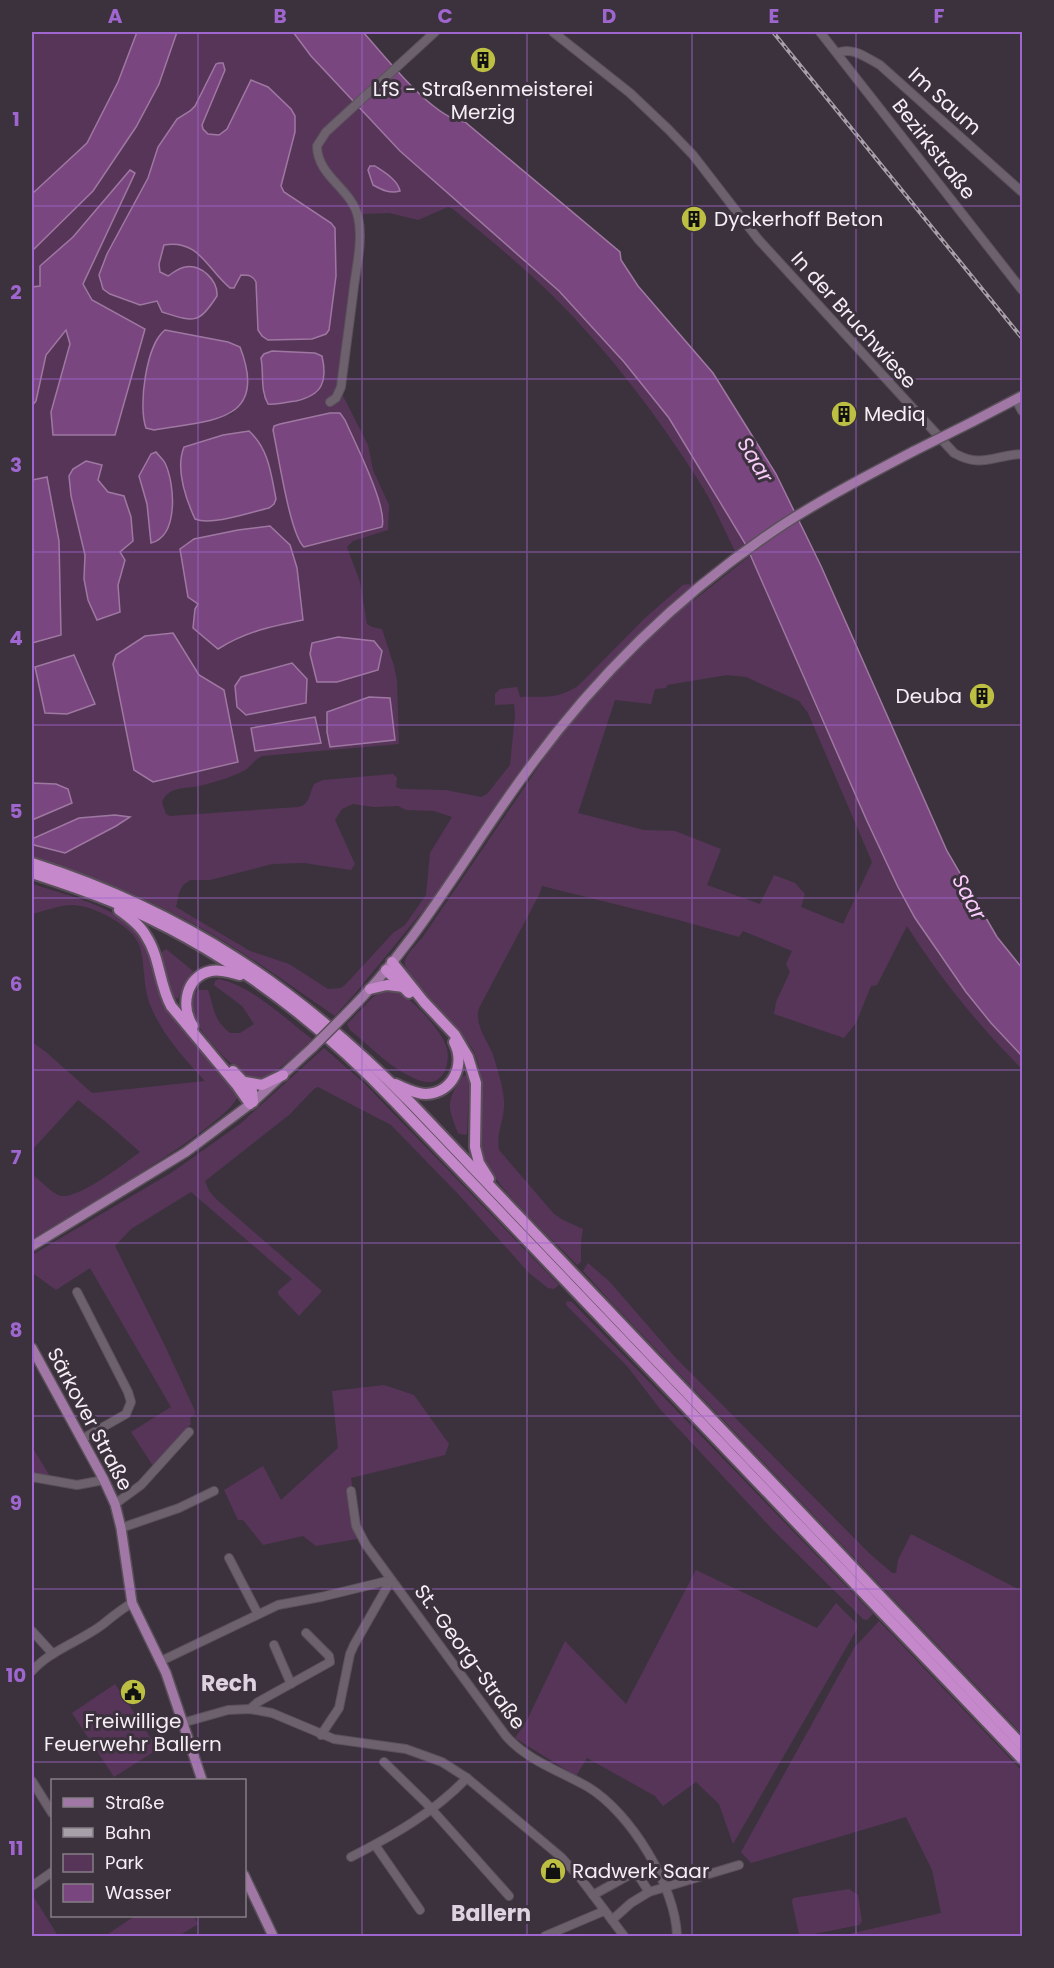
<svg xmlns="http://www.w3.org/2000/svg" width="1054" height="1968" font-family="Poppins,sans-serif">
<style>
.green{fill:#573559;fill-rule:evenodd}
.water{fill:#7a467f;stroke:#9f78a2;stroke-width:1.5}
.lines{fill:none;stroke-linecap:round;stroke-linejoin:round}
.minor-casing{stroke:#5a505a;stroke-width:10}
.major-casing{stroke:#5a505a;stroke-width:12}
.highway-casing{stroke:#5a505a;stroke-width:14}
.minor{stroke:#6c616d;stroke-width:8}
.major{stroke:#a178a5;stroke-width:9}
.highway{stroke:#c588ca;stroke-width:10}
.rail-casing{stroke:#a8a0a8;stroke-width:4}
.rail{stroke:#3c323d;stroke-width:1.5;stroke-dasharray:4.5;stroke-linecap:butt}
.major-bridge-casing{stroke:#5a505a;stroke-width:12;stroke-linecap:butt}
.major-bridge{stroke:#a178a5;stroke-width:9}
.grid{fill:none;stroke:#a066cf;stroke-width:1.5;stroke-opacity:0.55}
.labels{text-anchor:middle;stroke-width:6;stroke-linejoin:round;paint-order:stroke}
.poi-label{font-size:20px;fill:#f5eef5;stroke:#3c323d;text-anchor:start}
.street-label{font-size:20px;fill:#f5eef5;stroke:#3c323d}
.water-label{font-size:21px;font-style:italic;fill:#f9cbfc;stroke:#3c323d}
.quarter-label{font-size:22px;font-weight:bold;fill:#dfd2e0;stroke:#3c323d}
.neatline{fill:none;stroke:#a066cf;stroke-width:2}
.grid-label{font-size:20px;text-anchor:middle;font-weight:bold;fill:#a066cf}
</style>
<rect width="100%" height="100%" fill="#3c323d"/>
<g class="green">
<path d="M32,32H137L118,82L87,143L32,194Z"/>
<path d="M177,32H293L311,56L400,151L544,275L624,362L669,418L746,545L736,553C724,530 714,505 700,483C658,416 609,352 553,296C521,265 487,237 453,209L448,207L418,220L389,213L364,214L361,217L343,396L368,445L373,470L389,505L388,530L353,541L347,547L360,582L367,624L372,627L382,629L394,666L397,681L399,744L262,756C255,760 253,763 248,768C240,775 209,784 199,786C184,789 169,786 162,802L166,814L170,816L298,807C310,805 309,794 314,784L323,780L393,774L397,778L396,787L401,789L446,790L481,797L487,794L510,765L515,715L514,704L495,705V694L500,689L517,687L520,697C545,696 556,700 578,686L645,618L683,585L689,584L692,588L685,593L693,601L751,555L819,714L898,887L939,955L991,1023L1022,1056V1069C979,1026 940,978 907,926L877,985L871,986L856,1023L844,1038L774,1014L776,1002L790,972L786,964L792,951L743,931L739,937L675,919L542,886L539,895L479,1008C473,1026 491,1044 495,1061C499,1076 505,1092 504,1108C503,1122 496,1135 499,1150L554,1214L563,1220L583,1229L581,1242V1262L577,1265C549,1236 504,1196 485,1162C476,1145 481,1127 481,1108C482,1089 482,1067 473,1050C464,1031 399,978 405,960C408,952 417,944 422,938L543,760L533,755L431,901L358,990L335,1016C299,992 265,966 228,944C166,905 101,879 32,856V842L34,845L65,853L85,841L115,815L79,818L32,839V820L72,802L56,784L32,783V643L61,635L59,541L46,477L32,480V406L36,401L46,355L66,330L70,344L59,386L145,329L92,300L83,284L135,173L73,237L40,266V287H32V251L93,191L159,84ZM216,64L225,70L202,125L203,129L208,134L219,135L227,129L251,80L295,132L281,186L284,192L331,223L335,228V291L312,339L268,340L262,336L258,330L256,282L253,276L241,275L234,287C205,275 203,238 164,245L159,264L160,272L168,276L180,268L205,314C190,322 178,316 162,312L158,301L110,294L103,289L100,283L107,254L148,178L158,147L177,119L190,111L195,106ZM165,330L228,342L240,347L246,362L247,390L232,414L205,421L154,430L144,423C142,383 150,366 165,330ZM272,351L315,353L264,397C261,384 264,371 261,358L264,354ZM330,413L383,522L381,527L304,547L291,512L273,430L274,426L280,424ZM269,464L275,499L274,504L269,508L231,517L201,521ZM102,465L98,480L108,492L120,552L125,560L118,585L120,612L84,579L85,555L71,496L69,476ZM270,526L290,545L297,568L303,620C270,627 247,631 218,649L195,609L198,604L194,539L238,530ZM173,633L199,675L224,690L116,686L113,665L116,655ZM727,675L746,677L799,701L808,713L872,862L843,924L801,907L805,894L795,883L774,875L760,904L707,885L721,849L675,831L644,830L578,813L615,700L651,704L655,689L666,688L667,685ZM353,804L374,807L398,806L406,810L434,811L452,817L430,853L426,895L405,925L393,933L346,984L341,988L328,989L289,964L250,951L176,907L179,893L183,885L190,880H210L272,864L304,863L351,870L355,864L335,820L342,809Z"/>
<path d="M32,884C66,895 131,909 147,946C154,964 156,985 163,1003L238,1095C234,1122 63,1220 32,1239V1175C41,1180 48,1190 58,1195C75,1203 125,1163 140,1152L106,1122L78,1100L32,1150V1042L46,1052L92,1093L205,1081C183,1057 160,1032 149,1002C143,984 145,965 140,947C134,926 93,905 72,905C59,905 45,911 32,914Z"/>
<path d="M166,949L193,971L185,982L178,999C166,994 159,965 162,952Z"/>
<path d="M219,979C252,986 285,1019 312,1039C305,1047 270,1078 262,1080C243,1083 200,1034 194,1017C191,1009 192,1001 194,994L198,990H208C215,1009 212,1018 230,1033H240L254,1024L242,1006L214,985L215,981Z"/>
<path d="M382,991C389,991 394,990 400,993C415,1002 443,1032 447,1049C450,1061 445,1081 430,1082C422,1083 412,1077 404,1073C386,1064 367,1043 350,1030L347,1024L373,997Z"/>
<path d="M324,1048L364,1083L559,1285L554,1289L548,1288L529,1273L460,1196L391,1125L318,1087L315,1088L289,1115L205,1181L209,1191L216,1199L322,1291L299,1316L278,1294V1291L292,1279L191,1192L131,1229L115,1246L166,1348L196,1413L190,1418L191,1424L153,1466L131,1432L171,1407L90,1268L56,1290L34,1274L32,1275V1255L171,1173L240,1124Z"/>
<path d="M467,1075L469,1084L467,1134L464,1135L458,1133C447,1106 446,1101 463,1076Z"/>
<path d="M588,1263L609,1281L675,1357L869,1553L892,1573H896L898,1560L911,1534L1022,1591V1734L612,1303L583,1271Z"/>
<path d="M567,1301L572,1302L873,1614L867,1620L863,1619L774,1531L660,1409L627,1366L568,1307L566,1304Z"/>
<path d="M384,1385L414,1395L449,1444L445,1455L351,1478L357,1520L363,1538L316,1546L303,1536L263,1545L243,1520H238L224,1490L263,1466L281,1500L338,1448L332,1391Z"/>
<path d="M32,1447L51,1478L32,1474Z"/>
<path d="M696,1570L817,1628L836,1603L857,1624V1629L733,1844L719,1804L696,1782L663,1806L655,1796L587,1758L576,1776L515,1738L527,1720L565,1641L626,1704Z"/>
<path d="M879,1621L1022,1771V1932L1019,1936H840L941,1913L932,1870L906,1817L751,1863L741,1852L854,1648Z"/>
<path d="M115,1684L158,1749L114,1777L72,1713Z"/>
<path d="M849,1889L858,1895L862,1921L859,1925L804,1936L799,1934L792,1902L793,1898Z"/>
<path d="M32,1894L58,1936H32Z"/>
<path d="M135,1916H194L198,1924L179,1936H105Z"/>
</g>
<g class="water">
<path d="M137,32H177L159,84L136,127L93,191L32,251V194L87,143L118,82Z"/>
<path d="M293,32H363C384,55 433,119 465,122L620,252L621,260L638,286L713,373L776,474L821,566L947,851L997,937L1022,968V1056L991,1023L966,992L915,918L898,887L867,821L746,545L669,418L624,362L559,291L400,151L311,56Z"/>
<path d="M219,63H223L225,70L202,125L203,129L208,134L219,135L227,129L251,80L268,87L291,109L295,116V132L281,186L284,192L331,223L335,228L336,276L329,330L326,334L312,339L268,340L262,336L258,330L256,282C252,275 249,275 241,275L234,288H230C207,269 199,239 164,245L159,264L160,272L168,276C173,273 178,268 185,267C201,264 218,280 217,296C198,325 194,322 162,312L157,301L140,305L110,294L103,289L99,275L107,254L148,178L158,147L177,119L190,111L195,106L216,64Z"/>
<path d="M370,166H375C384,172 398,180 400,191C390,194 382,190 373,185L368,170Z"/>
<path d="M130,170L135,173L83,284L92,300L145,329L115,435H53L51,412L70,344L66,330L46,355L36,401L32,406V287L40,286V266L73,237Z"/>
<path d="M165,330L228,342L240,347C270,424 208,420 154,430L146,428C138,407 146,344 165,330Z"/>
<path d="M272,351L315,353L322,356C328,382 322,395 296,401C286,402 277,405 268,404C260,390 264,374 261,358L264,354Z"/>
<path d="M330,413H340L345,420C354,441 388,507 382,527L304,547C290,535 278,453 273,430L274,426L280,424Z"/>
<path d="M249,431C269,449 271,474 276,499L274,504L269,508C251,512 212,526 195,519C185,497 175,469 184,447L223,435Z"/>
<path d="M156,452C159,456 163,459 165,463C175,484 179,536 151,543L147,504L139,476L151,454Z"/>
<path d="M86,461L102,465L98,480L108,492L124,496L131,517L133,541L120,552L125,560L118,585L120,612L97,620L88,600L84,579L85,555L71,496L69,476L73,469Z"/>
<path d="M47,477L59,541L61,635L32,643V480Z"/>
<path d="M270,526L290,545L297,568L303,620C270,627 247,631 218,649L193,628L195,609L198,604L188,597L180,549L194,539L238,530Z"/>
<path d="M173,633L199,675L224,690L238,762L153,782L134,770L113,664L116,655L145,636Z"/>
<path d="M338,637L374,641L382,651L378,670L337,682H317L310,654L312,643Z"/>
<path d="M74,655L95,704L67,714L45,713L35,667Z"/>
<path d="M292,663L307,679L306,703L246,715L237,707L235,686L241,677Z"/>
<path d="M369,697L390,698L395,740L330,747L327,732V712Z"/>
<path d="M315,717L321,743L255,751L251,728Z"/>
<path d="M32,783L56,784L68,789L72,803L32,820Z"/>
<path d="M115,815L130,817L116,826L65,853L34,845L32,842L34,838L79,818Z"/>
</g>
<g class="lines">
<g class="minor-casing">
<g id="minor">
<path d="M553,32L630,93L668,129L693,155L758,239L954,453C982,469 994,455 1022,454"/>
<path d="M820,32L1022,290"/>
<path d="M837,53C852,46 867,58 880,65L1022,192"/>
<path d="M1016,400L1022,411"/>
<path d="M330,402L336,398L341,387C345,354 350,320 354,286C357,264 363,238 358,217C352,189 317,176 317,146L326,132L435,32"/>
<path d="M77,1292L128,1392L131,1402L126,1414L82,1439"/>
<path d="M32,1477L77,1485L104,1480"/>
<path d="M351,1491L356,1526L366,1545L506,1736C528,1761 560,1771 588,1787C630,1812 676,1887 677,1936"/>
<path d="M115,1504L141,1485L189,1432"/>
<path d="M121,1528L179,1508L214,1491"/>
<path d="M229,1558L258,1614"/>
<path d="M32,1631L53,1654"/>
<path d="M274,1645L291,1684"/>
<path d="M161,1661L278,1605L321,1597L391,1580"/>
<path d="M32,1671C51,1650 79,1642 102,1625C113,1616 120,1610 132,1603"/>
<path d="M250,1709L258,1702L330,1662L329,1656L306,1633"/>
<path d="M182,1723L228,1710L250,1709L272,1713L334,1739L406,1749L442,1762L467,1778L561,1857L581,1879L624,1936"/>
<path d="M321,1735L339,1708L350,1654L354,1645L391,1580"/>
<path d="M384,1762L426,1803L509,1896"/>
<path d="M32,1781L52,1813"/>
<path d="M375,1845L420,1910"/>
<path d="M351,1857C394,1835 433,1813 467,1778"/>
<path d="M32,1886L52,1872"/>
<path d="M593,1895L631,1874L640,1878L649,1892"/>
<path d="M612,1920L631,1903L649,1892L739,1865"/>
<path d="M545,1936L604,1911"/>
</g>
</g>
<g class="major-casing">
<g id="major">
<path d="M972,422L1022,396"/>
<path d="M346,1014C418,943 467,852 527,771C597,675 684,590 784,524C826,497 870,474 914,451"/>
<path d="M32,1246L186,1152L253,1102L313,1047"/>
<path d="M32,1348L104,1480L115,1504L121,1528L132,1603L166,1673L202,1780"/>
<path d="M244,1875L273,1936"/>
</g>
</g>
<g class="highway-casing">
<g id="highway">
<path d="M32,863C186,912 300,990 412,1104L1022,1745"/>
<path d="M32,873C59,882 87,891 113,902C221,947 315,1018 395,1102L1022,1759"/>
<path d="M119,910C129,917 140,925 146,936C160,957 159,984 171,1006L236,1084L250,1104"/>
<path d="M392,962L424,1002L455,1035L468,1057L476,1083L475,1147L479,1163L489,1179"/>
<path d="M386,970L409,993"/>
<path d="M370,989L387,985L404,987"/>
<path d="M193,1026C180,1006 186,976 211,971C221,969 231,973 240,975"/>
<path d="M233,1071L252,1091L253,1102"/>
<path d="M245,1082L262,1085L283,1075"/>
<path d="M395,1084C405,1088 415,1094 426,1094C453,1093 466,1064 454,1042"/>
</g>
</g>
<use href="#minor" class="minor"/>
<use href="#major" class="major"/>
<use href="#highway" class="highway"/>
<g class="rail-casing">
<path id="rail" d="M773,32L1022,338"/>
</g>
<use href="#rail" class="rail"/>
<g class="major-bridge-casing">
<g id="major-bridge">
<path d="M914,451L972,422"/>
<path d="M313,1047L346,1014"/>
</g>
</g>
<use href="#major-bridge" class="major-bridge"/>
</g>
<path class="grid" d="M198,32V1780M362,32V1936M527,32V1936M692,32V1936M856,32V1936M32,206H1022M32,379H1022M32,552H1022M32,725H1022M32,898H1022M32,1070H1022M32,1243H1022M32,1416H1022M32,1589H1022M32,1762H1022M198,1916V1936"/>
<defs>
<g id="building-disc" transform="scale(1.35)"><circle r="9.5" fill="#bdbf43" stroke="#3c323d"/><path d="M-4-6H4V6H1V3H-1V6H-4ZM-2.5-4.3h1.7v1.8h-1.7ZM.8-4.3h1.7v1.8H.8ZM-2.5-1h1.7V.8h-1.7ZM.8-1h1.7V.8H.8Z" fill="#111"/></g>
<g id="civic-disc" transform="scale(1.35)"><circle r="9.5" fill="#bdbf43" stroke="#3c323d"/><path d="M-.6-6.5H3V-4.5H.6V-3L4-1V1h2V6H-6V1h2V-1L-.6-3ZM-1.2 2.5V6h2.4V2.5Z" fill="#111"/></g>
<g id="shop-disc" transform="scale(1.35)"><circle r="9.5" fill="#bdbf43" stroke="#3c323d"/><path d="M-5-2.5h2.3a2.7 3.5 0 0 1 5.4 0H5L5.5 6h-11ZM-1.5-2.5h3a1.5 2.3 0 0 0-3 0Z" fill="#111"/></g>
</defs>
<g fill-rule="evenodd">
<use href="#building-disc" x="483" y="60"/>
<use href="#building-disc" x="694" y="219"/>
<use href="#building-disc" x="844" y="414"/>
<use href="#building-disc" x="982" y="696"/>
<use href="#civic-disc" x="133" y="1692"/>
<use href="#shop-disc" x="553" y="1871"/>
</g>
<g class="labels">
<g class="poi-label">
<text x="483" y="96" text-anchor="middle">LfS - Straßenmeisterei<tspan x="483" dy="23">Merzig</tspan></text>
<text x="714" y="226">Dyckerhoff Beton</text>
<text x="864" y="421">Mediq</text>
<text x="962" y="703" text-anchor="end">Deuba</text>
<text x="133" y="1728" text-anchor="middle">Freiwillige<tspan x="133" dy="23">Feuerwehr Ballern</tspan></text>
<text x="572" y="1878">Radwerk Saar</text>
</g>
<g class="street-label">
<text transform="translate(945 101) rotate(42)" y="7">Im Saum</text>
<text transform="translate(934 149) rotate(52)" y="7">Bezirkstraße</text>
<text transform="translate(854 320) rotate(48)" y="7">In der Bruchwiese</text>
<text transform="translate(90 1419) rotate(62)" y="7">Särkover Straße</text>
<text transform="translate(470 1657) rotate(54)" y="7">St.-Georg-Straße</text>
</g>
<g class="water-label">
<text transform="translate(755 460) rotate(59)" y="7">Saar</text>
<text transform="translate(969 897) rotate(62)" y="7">Saar</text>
</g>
<g class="quarter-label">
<text x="229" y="1691">Rech</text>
<text x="491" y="1921">Ballern</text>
</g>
</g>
<rect width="1054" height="1968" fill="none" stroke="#3c323d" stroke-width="66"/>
<rect x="51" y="1779" width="195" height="138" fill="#3c323d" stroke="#867d87" stroke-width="1.5"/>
<rect x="63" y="1798" width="30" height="9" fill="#a178a5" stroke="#867d87" stroke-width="1.5"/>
<text x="105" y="1809" font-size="18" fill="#f5eef5">Straße</text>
<rect x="63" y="1828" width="30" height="9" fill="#a8a0a8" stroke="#867d87" stroke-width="1.5"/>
<text x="105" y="1839" font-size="18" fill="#f5eef5">Bahn</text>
<rect x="63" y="1854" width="30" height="18" fill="#573559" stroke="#867d87" stroke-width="1.5"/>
<text x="105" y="1869" font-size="18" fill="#f5eef5">Park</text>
<rect x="63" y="1884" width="30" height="18" fill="#7a467f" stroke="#867d87" stroke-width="1.5"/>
<text x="105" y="1899" font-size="18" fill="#f5eef5">Wasser</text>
<rect x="33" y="33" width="988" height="1902" class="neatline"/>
<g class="grid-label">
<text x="115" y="23">A</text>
<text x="280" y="23">B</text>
<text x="445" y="23">C</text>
<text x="609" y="23">D</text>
<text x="774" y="23">E</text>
<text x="939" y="23">F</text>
<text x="16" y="126">1</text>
<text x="16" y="299">2</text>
<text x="16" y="472">3</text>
<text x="16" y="645">4</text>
<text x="16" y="818">5</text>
<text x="16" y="991">6</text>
<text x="16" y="1164">7</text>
<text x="16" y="1337">8</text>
<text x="16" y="1510">9</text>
<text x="16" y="1682">10</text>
<text x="16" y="1855">11</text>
</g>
</svg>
